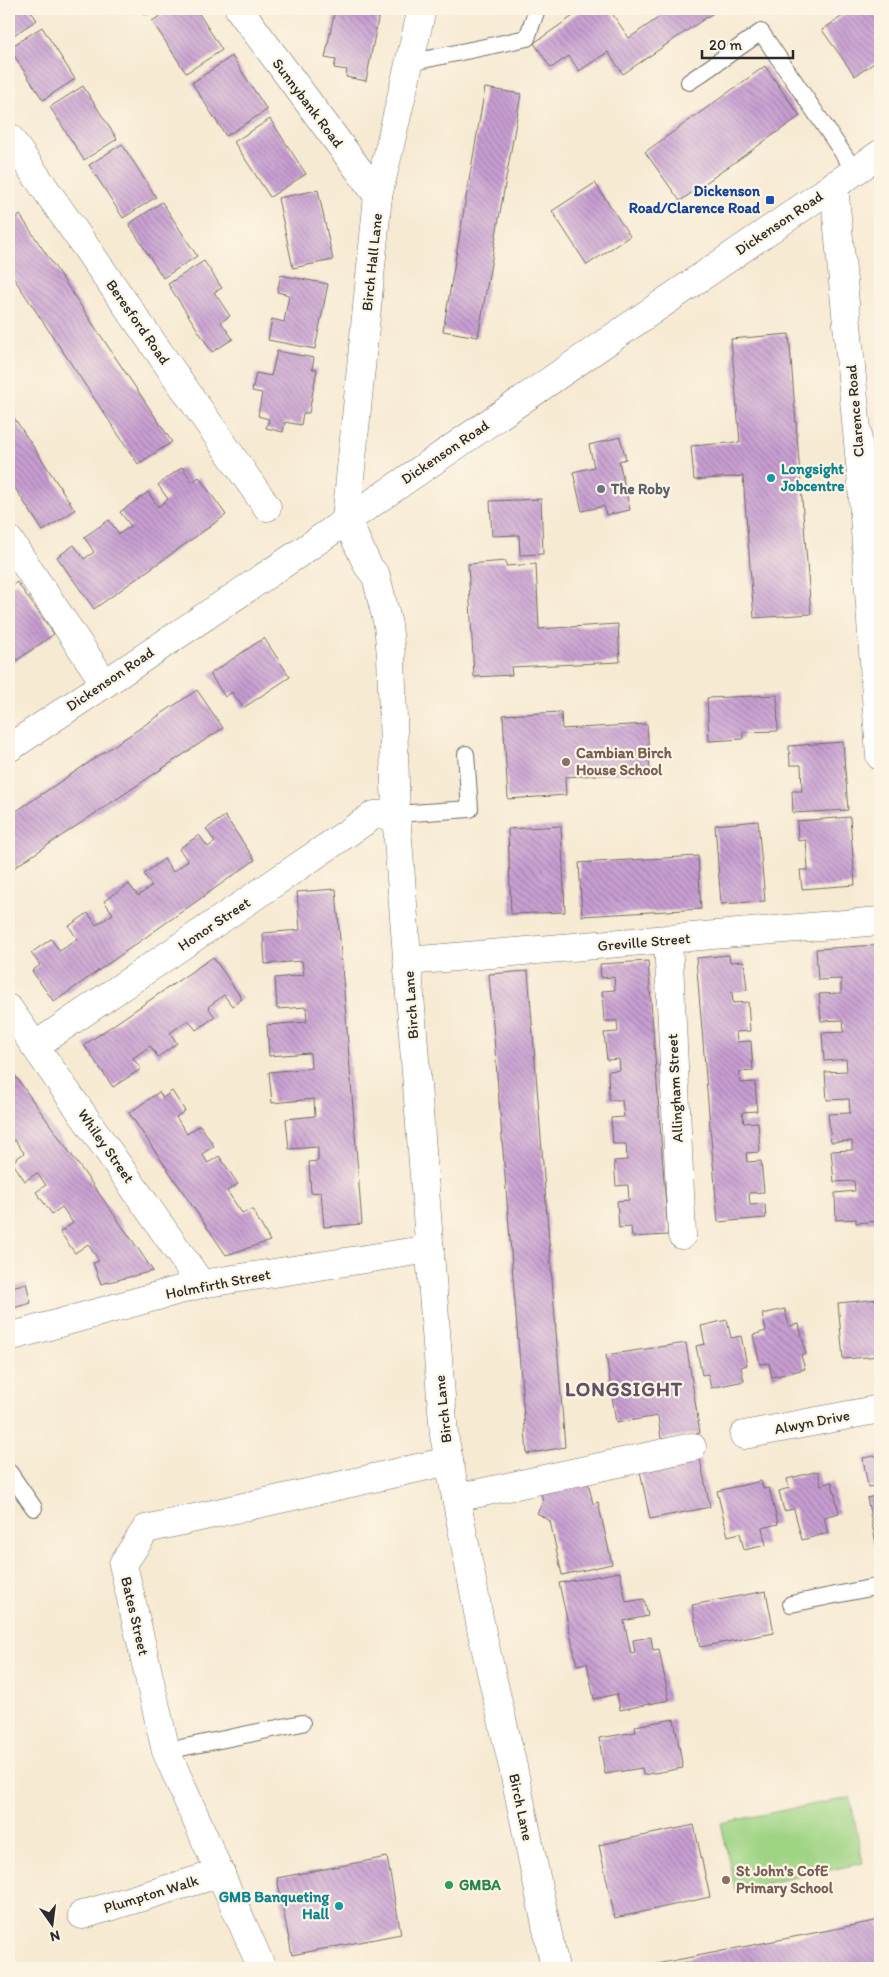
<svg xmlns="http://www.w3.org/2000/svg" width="889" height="1977" font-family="Itim,sans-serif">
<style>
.garden{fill:#9fd484;stroke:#658058}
.building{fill:url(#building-back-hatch)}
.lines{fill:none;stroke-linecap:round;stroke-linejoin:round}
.service-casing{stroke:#726e66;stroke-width:18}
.minor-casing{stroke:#726e66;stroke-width:29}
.trunk-casing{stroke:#726e66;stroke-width:29}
.service{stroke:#fff;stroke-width:16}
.minor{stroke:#fff;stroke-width:28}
.trunk{stroke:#fff;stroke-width:28}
.transit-dot{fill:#1a4fb4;stroke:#fcf5e5;stroke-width:2}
.culture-dot{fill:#0f9aa8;stroke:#fcf5e5;stroke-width:2}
.worship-dot{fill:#6b7280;stroke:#fcf5e5;stroke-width:2}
.education-dot{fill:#8d6e63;stroke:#fcf5e5;stroke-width:2}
.leisure-dot{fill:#2e9e5b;stroke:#fcf5e5;stroke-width:2}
.labels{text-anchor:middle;stroke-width:4.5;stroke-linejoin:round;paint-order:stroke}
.street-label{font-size:15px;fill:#2b2b2b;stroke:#fcf5e5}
.transit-label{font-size:15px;font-weight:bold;fill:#164399;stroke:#fcf5e5;text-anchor:end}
.culture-label{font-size:15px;font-weight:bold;fill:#0d838f;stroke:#fcf5e5;text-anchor:start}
.worship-label{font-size:15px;font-weight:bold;fill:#5b616d;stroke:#fcf5e5;text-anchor:start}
.education-label{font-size:15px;font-weight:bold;fill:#785e54;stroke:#fcf5e5;text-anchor:start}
.leisure-label{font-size:15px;font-weight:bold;fill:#27864d;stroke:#fcf5e5;text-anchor:start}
.district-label{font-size:20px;font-weight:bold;letter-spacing:1px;fill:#625365;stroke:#fcf5e5}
</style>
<defs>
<pattern id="building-back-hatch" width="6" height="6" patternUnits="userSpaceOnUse" patternTransform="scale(1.25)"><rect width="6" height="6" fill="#c79ed2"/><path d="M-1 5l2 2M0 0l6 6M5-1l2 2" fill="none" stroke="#a281ab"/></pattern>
</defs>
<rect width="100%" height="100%" fill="#fcf5e5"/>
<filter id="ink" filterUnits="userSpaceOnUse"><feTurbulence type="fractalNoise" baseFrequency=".02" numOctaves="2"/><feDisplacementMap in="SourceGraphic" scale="10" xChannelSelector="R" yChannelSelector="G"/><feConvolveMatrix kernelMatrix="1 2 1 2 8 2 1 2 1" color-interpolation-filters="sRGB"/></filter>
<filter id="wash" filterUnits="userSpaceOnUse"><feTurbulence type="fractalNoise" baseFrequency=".0096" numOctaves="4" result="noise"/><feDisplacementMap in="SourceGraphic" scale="20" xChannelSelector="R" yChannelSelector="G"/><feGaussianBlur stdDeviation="1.12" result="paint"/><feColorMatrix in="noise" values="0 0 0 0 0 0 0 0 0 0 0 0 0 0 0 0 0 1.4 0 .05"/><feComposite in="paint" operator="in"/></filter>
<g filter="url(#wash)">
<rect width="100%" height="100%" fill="#f7ead3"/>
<path class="garden" d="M850,1797L863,1863L735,1890L721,1823Z"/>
<g id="blocks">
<g class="building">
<path d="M9,9H29L37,20L9,38Z"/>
<path d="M142,9H155L145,15Z"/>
<path d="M171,9H196L222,50L186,73L152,21Z"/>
<path d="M335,9H380L366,81L346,77L347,70L334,68L336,60L325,58Z"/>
<path d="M583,9H609L629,38L671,9H719L623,74L608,52L579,71L569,56L551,68L534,43Z"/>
<path d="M853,9H880V59L855,76L822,30Z"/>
<path d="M42,27L75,79L43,100L9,48Z"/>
<path d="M232,56L267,110L226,136L192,83Z"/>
<path d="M765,66L800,116L680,201L645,152Z"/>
<path d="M83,86L117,139L84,160L50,107Z"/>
<path d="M485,88L521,94L478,337L443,331Z"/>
<path d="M270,119L306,174L270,197L234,142Z"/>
<path d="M122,144L156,197L123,218L89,165Z"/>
<path d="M595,183L630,236L587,265L552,211Z"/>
<path d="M318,190L333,260L293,268L278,198Z"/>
<path d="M162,202L197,256L163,278L129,224Z"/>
<path d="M20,215L172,442L138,464L9,271V222Z"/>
<path d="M204,261L222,288L214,292L230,316L221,322L233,339L212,352L168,284Z"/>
<path d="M281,275L328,284L315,349L268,340L272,319L284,322L289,295L277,292Z"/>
<path d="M789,334L811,614L754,618L743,476L694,480L691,446L740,442L731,339Z"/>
<path d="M277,351L314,358L312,369H317L309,413H303L301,425L285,422L283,432L266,428L269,419L258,416L262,393L252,391L256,373L271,376Z"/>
<path d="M9,410L75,510L43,531L9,479Z"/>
<path d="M620,437L626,459L619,461L630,510L606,515L604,506L582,511L573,472L594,467L589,445Z"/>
<path d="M182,467L193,482L199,477L226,515L94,609L57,557L74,545L84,559L94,552L84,537L109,520L119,534L131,526L120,512L148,492L158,507L168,499L158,485Z"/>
<path d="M541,499L543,554L520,555L519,535L492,536L490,501Z"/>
<path d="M506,561V566L536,564L539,629L618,624L620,662L511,667L512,675L474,677L468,564Z"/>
<path d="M17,582L54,634L9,666V588Z"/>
<path d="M264,638L290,677L243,708L232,692L225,697L210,674Z"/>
<path d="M197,690L223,728L9,871V816Z"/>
<path d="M777,695L778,731L743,732V739L709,741L707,698Z"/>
<path d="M561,712L562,729L647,724L650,772L565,777L566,795L508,799L503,715Z"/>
<path d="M843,742L848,810L793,813L792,791H802L801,765H790L789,746Z"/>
<path d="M225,816L255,860L54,1002L32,971L40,965L31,953L51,939L60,951L77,939L69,926L88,913L96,925L113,914L104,901L129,884L138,896L152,886L144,874L164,859L173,872L188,861L179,849L199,835L208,847L215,842L206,829Z"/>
<path d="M850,817L855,885L802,889L800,870H808L806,840L798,841L797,821Z"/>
<path d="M758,821L765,901L721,904L715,825Z"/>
<path d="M561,826L565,912L511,914L508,829Z"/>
<path d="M698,856L701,909L582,916L579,863Z"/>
<path d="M336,889L362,1224L324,1227L321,1192L311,1193L309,1162L318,1161V1147L289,1149L286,1119L315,1116L314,1099L272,1103L269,1072L311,1068L310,1053L269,1056L267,1025L307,1022L306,1007L277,1009L275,978L304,975L302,961L265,964L263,933L300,930L297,892Z"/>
<path d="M876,945L880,1011V1221L856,1223V1219L836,1220L835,1193L855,1191L854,1181L834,1182L831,1151L852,1150V1141L831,1142L828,1114L850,1113L849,1099L827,1100L825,1072L847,1071L846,1059L824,1061L822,1033L844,1032L843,1020L821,1021L819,994L841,993V979L818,980L816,949Z"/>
<path d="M729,955L730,962L744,961L747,990L732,992L733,1003L748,1002L750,1031L736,1032L737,1042L751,1041L753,1071L739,1072L740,1083L755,1082L757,1111L742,1112L744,1123L758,1122L760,1152L746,1153L747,1162L761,1161L764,1192L749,1193L750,1205L765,1204L766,1218L718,1222L696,958Z"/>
<path d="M213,957L242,999L232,1006L224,995L208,1007L215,1017L196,1030L188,1020L170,1033L177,1043L158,1057L150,1046L133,1058L141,1069L113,1087L84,1045Z"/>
<path d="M648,961L668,1235L632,1237L631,1227L619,1228L617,1201L629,1200L628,1185L616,1186L614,1161L627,1160L626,1144H613L611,1118L624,1117L622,1100H609L608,1071L620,1070L619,1059L607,1060L604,1033L618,1032L617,1021H604L602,991L615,990L614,977L601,978L600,964Z"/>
<path d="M528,971L565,1447L527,1454L489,974Z"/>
<path d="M9,1067L137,1247L153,1271L101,1284L93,1263L99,1261L88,1244L75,1253L60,1232L73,1223L62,1207L52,1214L36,1192L46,1185L37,1173L25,1181L12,1162L24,1153L15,1140L9,1144Z"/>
<path d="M172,1091L185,1111L176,1117L187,1134L200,1125L214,1146L202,1154L208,1163L219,1156L238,1184L227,1191L242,1213L252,1209L270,1241L226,1255L129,1113L159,1092L163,1098Z"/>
<path d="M26,1283L31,1303L9,1309V1288Z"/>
<path d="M880,1299V1356L843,1359L838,1303Z"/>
<path d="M785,1309L789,1326L799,1324L806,1354L801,1355L805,1369L772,1377L769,1363L760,1364L753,1335L766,1331L762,1314Z"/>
<path d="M727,1320L731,1338L741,1336L747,1365L741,1367L744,1381L711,1388L708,1374L702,1375L696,1346L705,1344L701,1326Z"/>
<path d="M686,1343L700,1433L661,1439L658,1416L616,1423L606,1355Z"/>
<path d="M880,1455V1485L868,1487L863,1458Z"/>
<path d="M700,1459L710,1507L650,1519L640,1471Z"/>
<path d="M818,1471L821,1485L832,1482L839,1513L824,1517L828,1533L802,1540L794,1509L784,1511L779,1491L789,1488L787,1479Z"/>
<path d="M587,1477L593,1504L598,1502L612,1564L562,1575L550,1521L537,1513L543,1502L540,1488Z"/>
<path d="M761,1481L763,1489L769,1488L778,1524L762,1528L766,1545L744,1550L740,1533L728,1536L717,1491Z"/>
<path d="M880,1495V1553L878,1554L867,1498Z"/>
<path d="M620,1572L626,1602L644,1599L648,1616L624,1621L631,1654L635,1653L633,1640L651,1637L653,1650L659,1649L669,1700L620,1710L617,1694L594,1699L587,1663L577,1665L559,1583Z"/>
<path d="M766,1591L774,1633L700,1647L692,1605Z"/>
<path d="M674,1719L683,1768L643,1775L642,1768L605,1774L599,1738L636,1732L635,1726Z"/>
<path d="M694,1825L710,1897L615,1918L599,1845Z"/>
<path d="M387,1857L401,1934L292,1955L277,1878Z"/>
<path d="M880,1920V1968H641V1967Z"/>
</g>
</g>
</g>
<g filter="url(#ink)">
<use href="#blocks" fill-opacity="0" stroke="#726e66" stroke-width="1"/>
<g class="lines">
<g class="service-casing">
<g id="service">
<path d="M409,63L527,38L537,9"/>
<path d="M689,82L761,32L855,171"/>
<path d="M396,814L470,809L466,754"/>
<path d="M9,1472L34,1508"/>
<path d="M791,1604L880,1586"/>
<path d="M166,1751L302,1723"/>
</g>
</g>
<g class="minor-casing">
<g id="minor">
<path d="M239,9L378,196"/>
<path d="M422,9L378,196L346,519L368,566L376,576L388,625L391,655L396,814L444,1435L482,1633L513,1767L555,1968"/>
<path d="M9,137L267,507"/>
<path d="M834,185L862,485L880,756"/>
<path d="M9,540L104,682"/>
<path d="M668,940L682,1235"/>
<path d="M408,961L880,921"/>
<path d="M9,1009L201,1284"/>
<path d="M36,1045L374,815L396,814"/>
<path d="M9,1337L201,1284L430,1249"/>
<path d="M744,1435L880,1409"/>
<path d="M456,1498L692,1447"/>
<path d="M82,1915L221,1873"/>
<path d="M262,1968L166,1751L123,1564L146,1529L449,1461"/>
</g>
</g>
<g class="trunk-casing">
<path id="trunk" d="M9,748L298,554L880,154"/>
</g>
<use href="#service" class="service"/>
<use href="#minor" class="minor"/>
<use href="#trunk" class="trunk"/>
</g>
</g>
<rect class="transit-dot" x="765" y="195" width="10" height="10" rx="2.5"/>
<g class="culture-dot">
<circle cx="771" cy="478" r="5"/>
<circle cx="339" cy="1906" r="5"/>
</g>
<circle class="worship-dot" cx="601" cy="489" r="5"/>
<g class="education-dot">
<circle cx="566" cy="762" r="5"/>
<circle cx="726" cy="1880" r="5"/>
</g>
<circle class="leisure-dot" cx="449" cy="1885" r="5"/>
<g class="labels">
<g class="street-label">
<text transform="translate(308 103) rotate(53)" y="5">Sunnybank Road</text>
<text transform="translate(779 223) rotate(-34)" y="5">Dickenson Road</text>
<text transform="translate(372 262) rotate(-84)" y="5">Birch Hall Lane</text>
<text transform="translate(138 322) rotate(55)" y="5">Beresford Road</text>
<text transform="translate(855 411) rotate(-95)" y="5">Clarence Road</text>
<text transform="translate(445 452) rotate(-34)" y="5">Dickenson Road</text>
<text transform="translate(110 679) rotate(-34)" y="5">Dickenson Road</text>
<text transform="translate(214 924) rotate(-34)" y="5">Honor Street</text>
<text transform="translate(644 942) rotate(-5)" y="5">Greville Street</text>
<text transform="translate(411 1005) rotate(-94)" y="5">Birch Lane</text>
<text transform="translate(675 1088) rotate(-93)" y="5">Allingham Street</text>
<text transform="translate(106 1146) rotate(55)" y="5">Whiley Street</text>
<text transform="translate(218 1284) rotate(-11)" y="5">Holmfirth Street</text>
<text transform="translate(443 1409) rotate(-96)" y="5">Birch Lane</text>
<text transform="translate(812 1422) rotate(-11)" y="5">Alwyn Drive</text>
<text transform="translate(135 1616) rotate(77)" y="5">Bates Street</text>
<text transform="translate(521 1807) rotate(78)" y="5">Birch Lane</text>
<text transform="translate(151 1894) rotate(-17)" y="5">Plumpton Walk</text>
</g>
<g class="transit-label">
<text x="760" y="196">Dickenson<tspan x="760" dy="17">Road/Clarence Road</tspan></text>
</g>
<g class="culture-label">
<text x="781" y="474">Longsight<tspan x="781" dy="17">Jobcentre</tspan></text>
<text x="329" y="1902" text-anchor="end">GMB Banqueting<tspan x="329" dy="17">Hall</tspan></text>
</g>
<g class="worship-label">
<text x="611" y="494">The Roby</text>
</g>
<g class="education-label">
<text x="576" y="758">Cambian Birch<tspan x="576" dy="17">House School</tspan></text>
<text x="736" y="1876">St John's CofE<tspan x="736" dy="17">Primary School</tspan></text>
</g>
<g class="leisure-label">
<text x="459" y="1890">GMBA</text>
</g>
<g class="district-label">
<text x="624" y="1396">LONGSIGHT</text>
</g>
</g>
<rect width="889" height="1977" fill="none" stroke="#fcf5e5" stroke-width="30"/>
<g transform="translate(52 1924) rotate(166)" stroke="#fcf5e5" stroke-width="4" paint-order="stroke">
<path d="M0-4L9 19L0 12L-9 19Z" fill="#2b2b2b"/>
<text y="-8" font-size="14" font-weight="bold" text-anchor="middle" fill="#2b2b2b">N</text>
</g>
<path d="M702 50v8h91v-8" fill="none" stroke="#2b2b2b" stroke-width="2.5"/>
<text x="709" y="50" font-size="15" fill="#2b2b2b" stroke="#fcf5e5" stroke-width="4" paint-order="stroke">20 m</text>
</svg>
